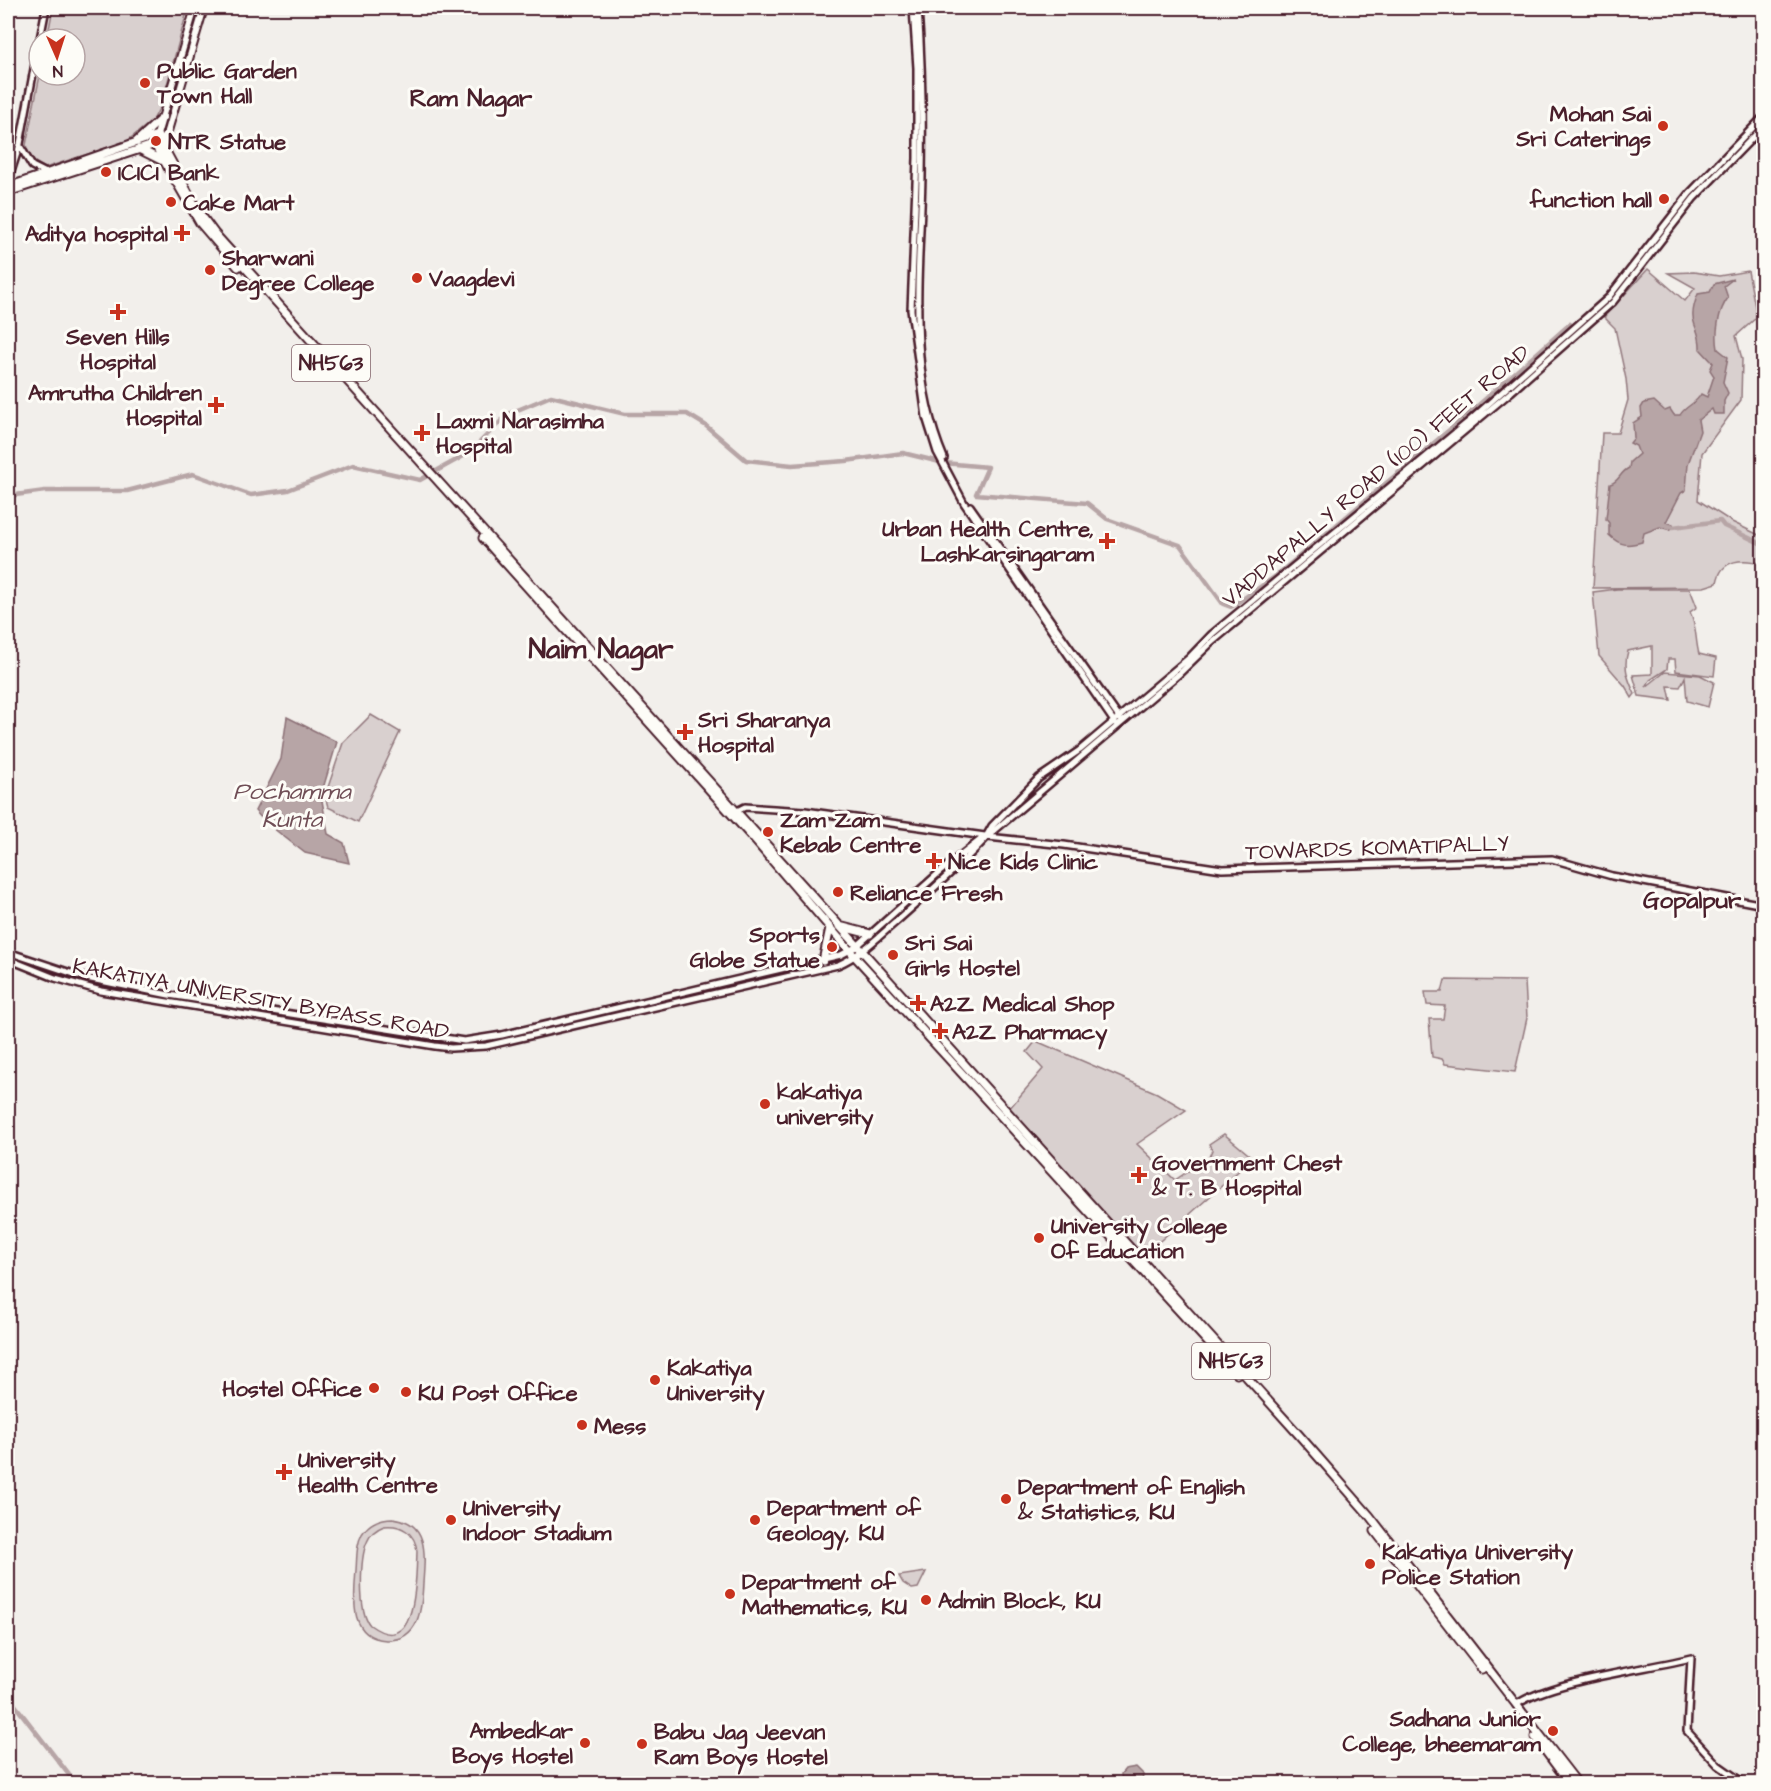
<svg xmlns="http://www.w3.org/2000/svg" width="1771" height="1791" font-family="'Architects Daughter',sans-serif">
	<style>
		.green { fill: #d9d0cf; stroke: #92787d; stroke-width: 1.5; fill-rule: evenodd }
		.water { fill: #b7a5a6; stroke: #8b6f75; stroke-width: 1.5 }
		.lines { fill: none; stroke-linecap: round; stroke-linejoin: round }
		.canal { stroke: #b7a5a6; stroke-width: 4.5 }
		.secondary-casing { stroke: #4a1f2b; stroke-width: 10 }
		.primary-casing { stroke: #4a1f2b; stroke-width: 10 }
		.highway-casing { stroke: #4a1f2b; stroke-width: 11 }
		.secondary { stroke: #fdfcf7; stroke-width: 5 }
		.primary { stroke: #fdfcf7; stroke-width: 6 }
		.highway { stroke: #fdfcf7; stroke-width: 7 }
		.poi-dot { fill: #c8321e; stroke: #fdfcf7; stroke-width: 2 }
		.labels { text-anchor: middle; stroke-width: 6; stroke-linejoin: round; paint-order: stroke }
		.shield { fill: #fdfcf7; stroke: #806168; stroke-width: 1.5 }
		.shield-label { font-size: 21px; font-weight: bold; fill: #4a1f2b }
		.poi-label { font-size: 22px; font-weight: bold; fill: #4a1f2b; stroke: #fdfcf7; text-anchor: start }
		.street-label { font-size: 22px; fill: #4a1f2b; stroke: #fdfcf7 }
		.neighbourhood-label { font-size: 24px; font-weight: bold; fill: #4a1f2b; stroke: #fdfcf7 }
		.water-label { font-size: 24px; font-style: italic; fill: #704e56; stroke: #fdfcf7 }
		.district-label { font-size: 28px; font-weight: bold; fill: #4a1f2b; stroke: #fdfcf7 }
	</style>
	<rect width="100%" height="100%" fill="#f2efeb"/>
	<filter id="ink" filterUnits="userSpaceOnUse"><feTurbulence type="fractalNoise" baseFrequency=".0167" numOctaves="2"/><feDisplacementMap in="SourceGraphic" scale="12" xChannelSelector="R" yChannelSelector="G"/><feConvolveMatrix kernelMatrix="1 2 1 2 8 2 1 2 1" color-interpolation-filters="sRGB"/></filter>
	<g filter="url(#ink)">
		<!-- green -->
		<path class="green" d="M53,8H188L162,103L153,120L127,141L45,168L30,159L26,145L40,75H75V39H47Z
			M1648,269L1685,301L1695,288L1668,273L1694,272L1719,276L1748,271L1757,317L1736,336L1742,359L1741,400L1702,453L1698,500L1732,522L1763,537V564C1744,558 1721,558 1717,583L1704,587L1593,588L1602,433H1618L1628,400L1626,379L1615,328L1604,317Z
			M1617,589H1690L1697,607L1690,612C1697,625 1695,640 1699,654L1716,658L1714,676L1676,671L1675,659H1668L1667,669L1650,680L1646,687L1665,672L1700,675L1714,682L1708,707L1687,701L1685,677L1680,687L1668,686L1671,700L1639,696L1633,675L1652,674V646L1628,651C1623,667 1628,680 1635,694L1632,698L1625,686L1599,656L1593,592Z
			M371,715L400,732L358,822L328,807L325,796L343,743Z
			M1445,980L1525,981L1527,1018L1515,1072L1445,1064L1442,1059L1432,1057L1429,1019H1443L1445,1006L1427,1005L1425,992H1442Z
			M1036,1041L1157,1093L1186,1110L1137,1144L1175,1180L1209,1157L1212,1150L1209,1144L1224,1134L1253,1158L1143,1256L1009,1109L1043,1069L1027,1052Z
			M393,1518C429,1522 425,1555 423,1583C422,1607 420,1641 386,1640C348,1638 354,1597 356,1570C357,1558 356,1545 362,1534C369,1523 380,1518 393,1518ZM384,1526C402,1524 415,1533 417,1551C416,1576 418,1660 370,1625C358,1612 360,1558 367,1542C370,1534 376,1529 384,1526Z
			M926,1572L918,1588L912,1589L903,1583L899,1576Z"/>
		<!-- water -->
		<path class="water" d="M1733,279L1724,286L1728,298C1718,311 1715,333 1718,349L1728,357L1723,382L1728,393L1724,401V414H1714L1712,409L1698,420L1700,431L1688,464L1686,490L1681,493L1666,522L1673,524V527L1670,530L1660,527L1644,533L1642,542C1628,546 1620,546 1609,535V523L1606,519L1610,484C1619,482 1620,472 1629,468L1630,462L1639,454L1636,446L1630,443L1634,438L1633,423L1642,417L1641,408L1644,403L1654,401L1665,411L1670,409L1674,415H1680C1685,406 1696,404 1701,394L1707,397L1714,376L1710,370L1713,363L1700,349C1701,324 1685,326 1698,294L1710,292L1714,284Z
			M287,717L337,742L321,795L328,834L344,843L349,863L305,853L264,821L255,811L281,759Z
			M1136,1767L1143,1774L1142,1783H1122L1121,1774L1125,1769Z"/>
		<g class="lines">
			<!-- canal -->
			<path class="canal" d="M8,496L45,491H127L193,474L251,495L288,490L353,465L420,480L469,453L508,414L551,396L625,414H687L705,425L746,460L792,465L846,461L903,453L944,463L988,467L976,494L1087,503L1107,519L1180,545L1223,604L1231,607L1276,576L1473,410L1570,324
				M1673,527L1720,521L1724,526L1764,545
				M8,1696L76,1784"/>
			<defs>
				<path id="secondary" d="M913,8L917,68V158L911,310L926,417L937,452L964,503L1115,723
					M918,8C922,64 923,120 922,177C920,271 906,369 944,458
					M40,39L46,8
					M20,146L32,166L46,173
					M8,181L20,144L39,42
					M970,506L1120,719
					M733,813L745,807L805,811L985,836
					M987,835L992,826L1039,778L1080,750L1189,658L1212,634L1467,423L1608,298L1690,193L1764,116
					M988,836L1179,674L1211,643L1511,392L1613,302L1694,198L1764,126
					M988,837L1064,845L1222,869L1552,859L1612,876L1764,905
					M8,952L86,978L169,995L464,1041L502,1035L841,955L856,947L941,871L984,837
					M8,959L55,978L101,991L435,1046L451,1048L486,1046L838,965C861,955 878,937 897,921C927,894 958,868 985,839
					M1516,1705C1549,1681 1647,1669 1691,1658L1687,1731L1718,1765L1745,1784"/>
				<path id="primary" d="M157,135L195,8
					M161,142L168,131L204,8"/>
				<path id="highway" d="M151,138L200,223L238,267
					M136,142L163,117
					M139,149L161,160
					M8,187L157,135L198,211L215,234L1299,1435L1369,1515L1578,1784
					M8,192L156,144
					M483,538L753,838L850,951L1237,1374
					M839,926L870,934
					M823,961L830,928
					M1375,1531L1482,1669
					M1535,1737L1570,1784"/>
			</defs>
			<!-- secondary casing -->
			<use href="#secondary" class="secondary-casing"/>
			<!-- primary casing -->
			<use href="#primary" class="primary-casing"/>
			<!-- highway casing -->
			<use href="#highway" class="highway-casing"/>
			<!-- secondary -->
			<use href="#secondary" class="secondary"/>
			<!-- primary -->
			<use href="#primary" class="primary"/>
			<!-- highway -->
			<use href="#highway" class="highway"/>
		</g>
	</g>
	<!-- markers -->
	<g class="poi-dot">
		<circle cx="145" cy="83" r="6"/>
		<circle cx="1663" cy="126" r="6"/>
		<circle cx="156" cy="141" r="6"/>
		<circle cx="106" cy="172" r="6"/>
		<circle cx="1664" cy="199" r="6"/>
		<circle cx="171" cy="202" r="6"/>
		<path d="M179 224h6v6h6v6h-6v6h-6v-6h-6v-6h6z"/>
		<circle cx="210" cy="270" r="6"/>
		<circle cx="417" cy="278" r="6"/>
		<path d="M115 303h6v6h6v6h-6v6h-6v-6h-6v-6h6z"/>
		<path d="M213 396h6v6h6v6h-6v6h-6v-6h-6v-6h6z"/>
		<path d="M419 424h6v6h6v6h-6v6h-6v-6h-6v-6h6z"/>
		<path d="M1104 532h6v6h6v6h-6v6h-6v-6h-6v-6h6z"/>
		<path d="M682 723h6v6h6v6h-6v6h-6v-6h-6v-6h6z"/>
		<circle cx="768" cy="832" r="6"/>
		<path d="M931 852h6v6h6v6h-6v6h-6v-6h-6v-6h6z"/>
		<circle cx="838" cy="892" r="6"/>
		<circle cx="832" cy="947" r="6"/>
		<circle cx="893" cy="955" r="6"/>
		<path d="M915 994h6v6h6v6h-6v6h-6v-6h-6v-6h6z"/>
		<path d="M937 1022h6v6h6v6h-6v6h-6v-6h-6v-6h6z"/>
		<circle cx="765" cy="1104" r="6"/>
		<path d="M1136 1166h6v6h6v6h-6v6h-6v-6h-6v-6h6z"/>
		<circle cx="1039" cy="1238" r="6"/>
		<circle cx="655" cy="1380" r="6"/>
		<circle cx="374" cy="1388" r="6"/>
		<circle cx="406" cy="1392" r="6"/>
		<circle cx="582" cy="1425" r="6"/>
		<path d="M281 1463h6v6h6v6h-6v6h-6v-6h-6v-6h6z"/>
		<circle cx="1006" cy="1499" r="6"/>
		<circle cx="451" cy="1520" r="6"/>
		<circle cx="755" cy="1520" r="6"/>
		<circle cx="1370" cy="1564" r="6"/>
		<circle cx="730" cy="1594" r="6"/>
		<circle cx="926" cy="1600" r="6"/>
		<circle cx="1553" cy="1731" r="6"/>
		<circle cx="585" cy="1743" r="6"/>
		<circle cx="642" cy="1744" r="6"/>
	</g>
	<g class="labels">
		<!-- shield labels -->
		<g class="shield">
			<rect x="292" y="345" width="78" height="36" rx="4.5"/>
			<rect x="1192" y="1343" width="78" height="36" rx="4.5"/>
		</g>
		<g class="shield-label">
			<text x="331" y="370">NH563</text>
			<text x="1231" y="1368">NH563</text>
		</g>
		<!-- poi labels -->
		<g class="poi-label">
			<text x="157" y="78">Public Garden<tspan x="157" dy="25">Town Hall</tspan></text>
			<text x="1651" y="121" text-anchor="end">Mohan Sai<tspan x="1651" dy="25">Sri Caterings</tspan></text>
			<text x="168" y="149">NTR Statue</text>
			<text x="118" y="180">ICICI Bank</text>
			<text x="1652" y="207" text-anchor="end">function hall</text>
			<text x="183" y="210">Cake Mart</text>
			<text x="168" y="241" text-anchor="end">Aditya hospital</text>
			<text x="222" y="265">Sharwani<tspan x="222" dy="25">Degree College</tspan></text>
			<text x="429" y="286">Vaagdevi</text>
			<text x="118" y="344" text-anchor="middle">Seven Hills<tspan x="118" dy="25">Hospital</tspan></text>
			<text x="202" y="400" text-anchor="end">Amrutha Children<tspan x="202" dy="25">Hospital</tspan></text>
			<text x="436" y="428">Laxmi Narasimha<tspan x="436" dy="25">Hospital</tspan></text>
			<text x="1094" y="536" text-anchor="end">Urban Health Centre,<tspan x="1094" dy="25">Lashkarsingaram</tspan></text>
			<text x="698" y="727">Sri Sharanya<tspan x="698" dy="25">Hospital</tspan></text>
			<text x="780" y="827">Zam Zam<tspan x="780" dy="25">Kebab Centre</tspan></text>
			<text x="948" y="869">Nice Kids Clinic</text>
			<text x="850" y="900">Reliance Fresh</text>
			<text x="820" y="942" text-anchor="end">Sports<tspan x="820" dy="25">Globe Statue</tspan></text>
			<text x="905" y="950">Sri Sai<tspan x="905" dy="25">Girls Hostel</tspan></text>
			<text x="930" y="1011">A2Z Medical Shop</text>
			<text x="952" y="1039">A2Z Pharmacy</text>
			<text x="777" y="1099">kakatiya<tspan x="777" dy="25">university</tspan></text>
			<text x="1152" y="1170">Government Chest<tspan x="1152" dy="25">&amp; T. B Hospital</tspan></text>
			<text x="1051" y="1233">University College<tspan x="1051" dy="25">Of Education</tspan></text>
			<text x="667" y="1375">Kakatiya<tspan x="667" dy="25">University</tspan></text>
			<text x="362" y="1396" text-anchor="end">Hostel Office</text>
			<text x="418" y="1400">KU Post Office</text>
			<text x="594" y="1433">Mess</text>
			<text x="298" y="1467">University<tspan x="298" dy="25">Health Centre</tspan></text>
			<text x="1018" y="1494">Department of English<tspan x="1018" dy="25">&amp; Statistics, KU</tspan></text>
			<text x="463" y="1515">University<tspan x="463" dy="25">Indoor Stadium</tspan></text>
			<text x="767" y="1515">Department of<tspan x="767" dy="25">Geology, KU</tspan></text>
			<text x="1382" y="1559">Kakatiya University<tspan x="1382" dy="25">Police Station</tspan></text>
			<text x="742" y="1589">Department of<tspan x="742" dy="25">Mathematics, KU</tspan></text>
			<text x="938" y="1608">Admin Block, KU</text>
			<text x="1541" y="1726" text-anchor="end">Sadhana Junior<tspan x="1541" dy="25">College, bheemaram</tspan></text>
			<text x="573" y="1738" text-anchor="end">Ambedkar<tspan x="573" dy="25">Boys Hostel</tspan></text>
			<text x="654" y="1739">Babu Jag Jeevan<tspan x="654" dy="25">Ram Boys Hostel</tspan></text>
		</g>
		<!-- street labels -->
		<g class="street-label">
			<text transform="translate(1375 475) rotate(-40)" y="8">VADDAPALLY ROAD (100) FEET ROAD</text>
			<text transform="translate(1377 847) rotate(-2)" y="8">TOWARDS KOMATIPALLY</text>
			<text transform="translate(261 998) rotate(10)" y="8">KAKATIYA UNIVERSITY BYPASS ROAD</text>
		</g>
		<!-- neighbourhood labels -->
		<g class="neighbourhood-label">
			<text x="471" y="106">Ram Nagar</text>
			<text x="1692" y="908">Gopalpur</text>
		</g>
		<!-- water labels -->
		<g class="water-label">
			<text x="292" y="799">Pochamma<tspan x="292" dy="28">Kunta</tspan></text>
		</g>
		<!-- district labels -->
		<g class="district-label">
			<text x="601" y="658">Naim Nagar</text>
		</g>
	</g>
	<!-- margin -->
	<rect width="1771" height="1791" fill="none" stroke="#fdfcf7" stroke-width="30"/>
	<rect x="15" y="15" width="1741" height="1761" fill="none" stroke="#4a1f2b" stroke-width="2" filter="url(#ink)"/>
	<!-- north arrow -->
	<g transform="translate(57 57) rotate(177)"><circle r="28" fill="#fdfcf7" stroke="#b5a4a5" stroke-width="1.5"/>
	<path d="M0-4.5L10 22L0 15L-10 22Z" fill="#c8321e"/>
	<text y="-9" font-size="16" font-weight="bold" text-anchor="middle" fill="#4a1f2b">N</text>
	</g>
</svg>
